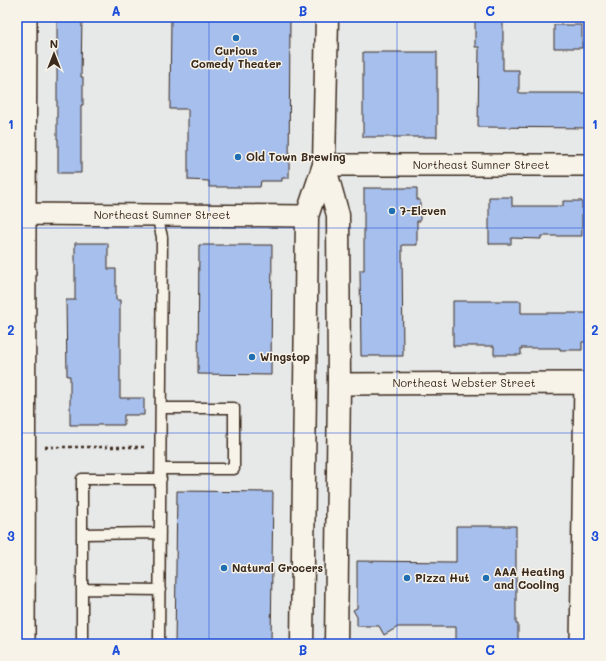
<svg xmlns="http://www.w3.org/2000/svg" width="606" height="661" font-family="Mali,sans-serif">
	<style>
		.building { fill: #a7bfec; stroke: #3b2a1e }
		.lines { fill: none; stroke-linecap: round; stroke-linejoin: round }
		.service-casing { stroke: #3b2a1e; stroke-width: 13 }
		.minor-casing { stroke: #3b2a1e; stroke-width: 24 }
		.primary-casing { stroke: #3b2a1e; stroke-width: 25 }
		.path { stroke: #3b2a1e; stroke-width: 2.5; stroke-dasharray: 3 3; stroke-linecap: butt }
		.service { stroke: #f7f3e8; stroke-width: 10 }
		.minor { stroke: #f7f3e8; stroke-width: 21 }
		.primary { stroke: #f7f3e8; stroke-width: 22 }
		.grid { fill: none; stroke: #1d4ed8; stroke-width: 1; stroke-opacity: 0.55 }
		.poi-dot { fill: #1f6fb2; stroke: #f7f3e8; stroke-width: 1.5 }
		.labels { text-anchor: middle; stroke-width: 3; stroke-linejoin: round; paint-order: stroke }
		.poi-label { font-size: 11px; font-weight: bold; fill: #3b2a1e; stroke: #f7f3e8; text-anchor: start }
		.street-label { font-size: 11px; fill: #3b2a1e; stroke: #f7f3e8 }
		.neatline { fill: none; stroke: #1d4ed8; stroke-width: 1.5 }
		.grid-label { font-size: 13px; text-anchor: middle; font-weight: bold; fill: #1d4ed8 }
	</style>
	<rect width="100%" height="100%" fill="#e7e9e9"/>
	<filter id="ink" filterUnits="userSpaceOnUse"><feTurbulence type="fractalNoise" baseFrequency=".025" numOctaves="2"/><feDisplacementMap in="SourceGraphic" scale="8" xChannelSelector="R" yChannelSelector="G"/><feConvolveMatrix kernelMatrix="1 2 1 2 8 2 1 2 1" color-interpolation-filters="sRGB"/></filter>
	<g filter="url(#ink)">
		<!-- building -->
		<path class="building" d="M57,17H82L81,77H83V105H81V173H58V139H57Z
			M171,17H290L289,178H282V181H261L260,187H209V181L188,180V109H170Z
			M475,17H503V70H519V93H589V128L478,127L479,47H475Z
			M554,25H582V48H554Z
			M363,52H437V137H363Z
			M364,188H417V200H420V221H417V245H402L403,356H361L360,270H364Z
			M489,197H512V206H563V201H582V236H541V239L511,238V244H489Z
			M75,243H108V269H116V300H120V398H144V415H124V425H70V376H67L66,300H75Z
			M199,245H272L271,375L198,374Z
			M453,301H521V313H589V342H582V350H560V348H521V355H494V346H453Z
			M177,491L273,492L271,644H175Z
			M456,526H516V624H518V644H456V627H398L384,635L379,626H357V617L353,610L357,608V561L456,562Z"/>
		<g class="lines">
			<defs>
				<path id="service" d="M157,215L162,237L159,644
					M161,469H234V408H161
					M82,534L160,533
					M82,589L160,590
					M82,644V479H161"/>
				<path id="minor" d="M324,165H589
					M17,214L307,216
					M339,384L589,383
					M24,644L25,214L26,17
					M581,644L585,383"/>
				<path id="primary" d="M327,17L324,165L338,215L339,384L336,644
					M302,644L307,216L324,165"/>
			</defs>
			<!-- service casing -->
			<use href="#service" class="service-casing"/>
			<!-- minor casing -->
			<use href="#minor" class="minor-casing"/>
			<!-- primary casing -->
			<use href="#primary" class="primary-casing"/>
			<!-- path -->
			<path class="path" d="M45,447H144"/>
			<!-- service -->
			<use href="#service" class="service"/>
			<!-- minor -->
			<use href="#minor" class="minor"/>
			<!-- primary -->
			<use href="#primary" class="primary"/>
		</g>
	</g>
	<!-- grid -->
	<path class="grid" d="M209,17V644M397,17V644M17,228H589M17,433H589"/>
	<!-- markers -->
	<g class="poi-dot">
		<circle cx="236" cy="38" r="4"/>
		<circle cx="238" cy="157" r="4"/>
		<circle cx="392" cy="211" r="4"/>
		<circle cx="252" cy="357" r="4"/>
		<circle cx="224" cy="568" r="4"/>
		<circle cx="407" cy="578" r="4"/>
		<circle cx="486" cy="578" r="4"/>
	</g>
	<g class="labels">
		<!-- poi labels -->
		<g class="poi-label">
			<text x="236" y="55" text-anchor="middle">Curious<tspan x="236" dy="13">Comedy Theater</tspan></text>
			<text x="246" y="161">Old Town Brewing</text>
			<text x="400" y="215">7-Eleven</text>
			<text x="260" y="361">Wingstop</text>
			<text x="232" y="572">Natural Grocers</text>
			<text x="494" y="576">AAA Heating<tspan x="494" dy="13">and Cooling</tspan></text>
			<text x="415" y="582">Pizza Hut</text>
		</g>
		<!-- street labels -->
		<g class="street-label">
			<text x="481" y="169">Northeast Sumner Street</text>
			<text x="162" y="219">Northeast Sumner Street</text>
			<text x="464" y="387">Northeast Webster Street</text>
		</g>
	</g>
	<!-- margin -->
	<rect width="606" height="661" fill="none" stroke="#f7f3e8" stroke-width="44"/>
	<!-- north arrow -->
	<g transform="translate(54 54)" stroke="#f7f3e8" stroke-width="3" paint-order="stroke">
	<path d="M0-3L7 15L0 10L-7 15Z" fill="#3b2a1e"/>
	<text y="-6" font-size="11" font-weight="bold" text-anchor="middle" fill="#3b2a1e">N</text>
	</g>
	<rect x="22" y="22" width="562" height="617" class="neatline"/>
	<g class="grid-label">
		<text x="116" y="16">A</text>
		<text x="303" y="16">B</text>
		<text x="490" y="16">C</text>
		<text x="11" y="129">1</text>
		<text x="595" y="129">1</text>
		<text x="11" y="335">2</text>
		<text x="595" y="335">2</text>
		<text x="11" y="541">3</text>
		<text x="595" y="541">3</text>
		<text x="116" y="655">A</text>
		<text x="303" y="655">B</text>
		<text x="490" y="655">C</text>
	</g>
</svg>
